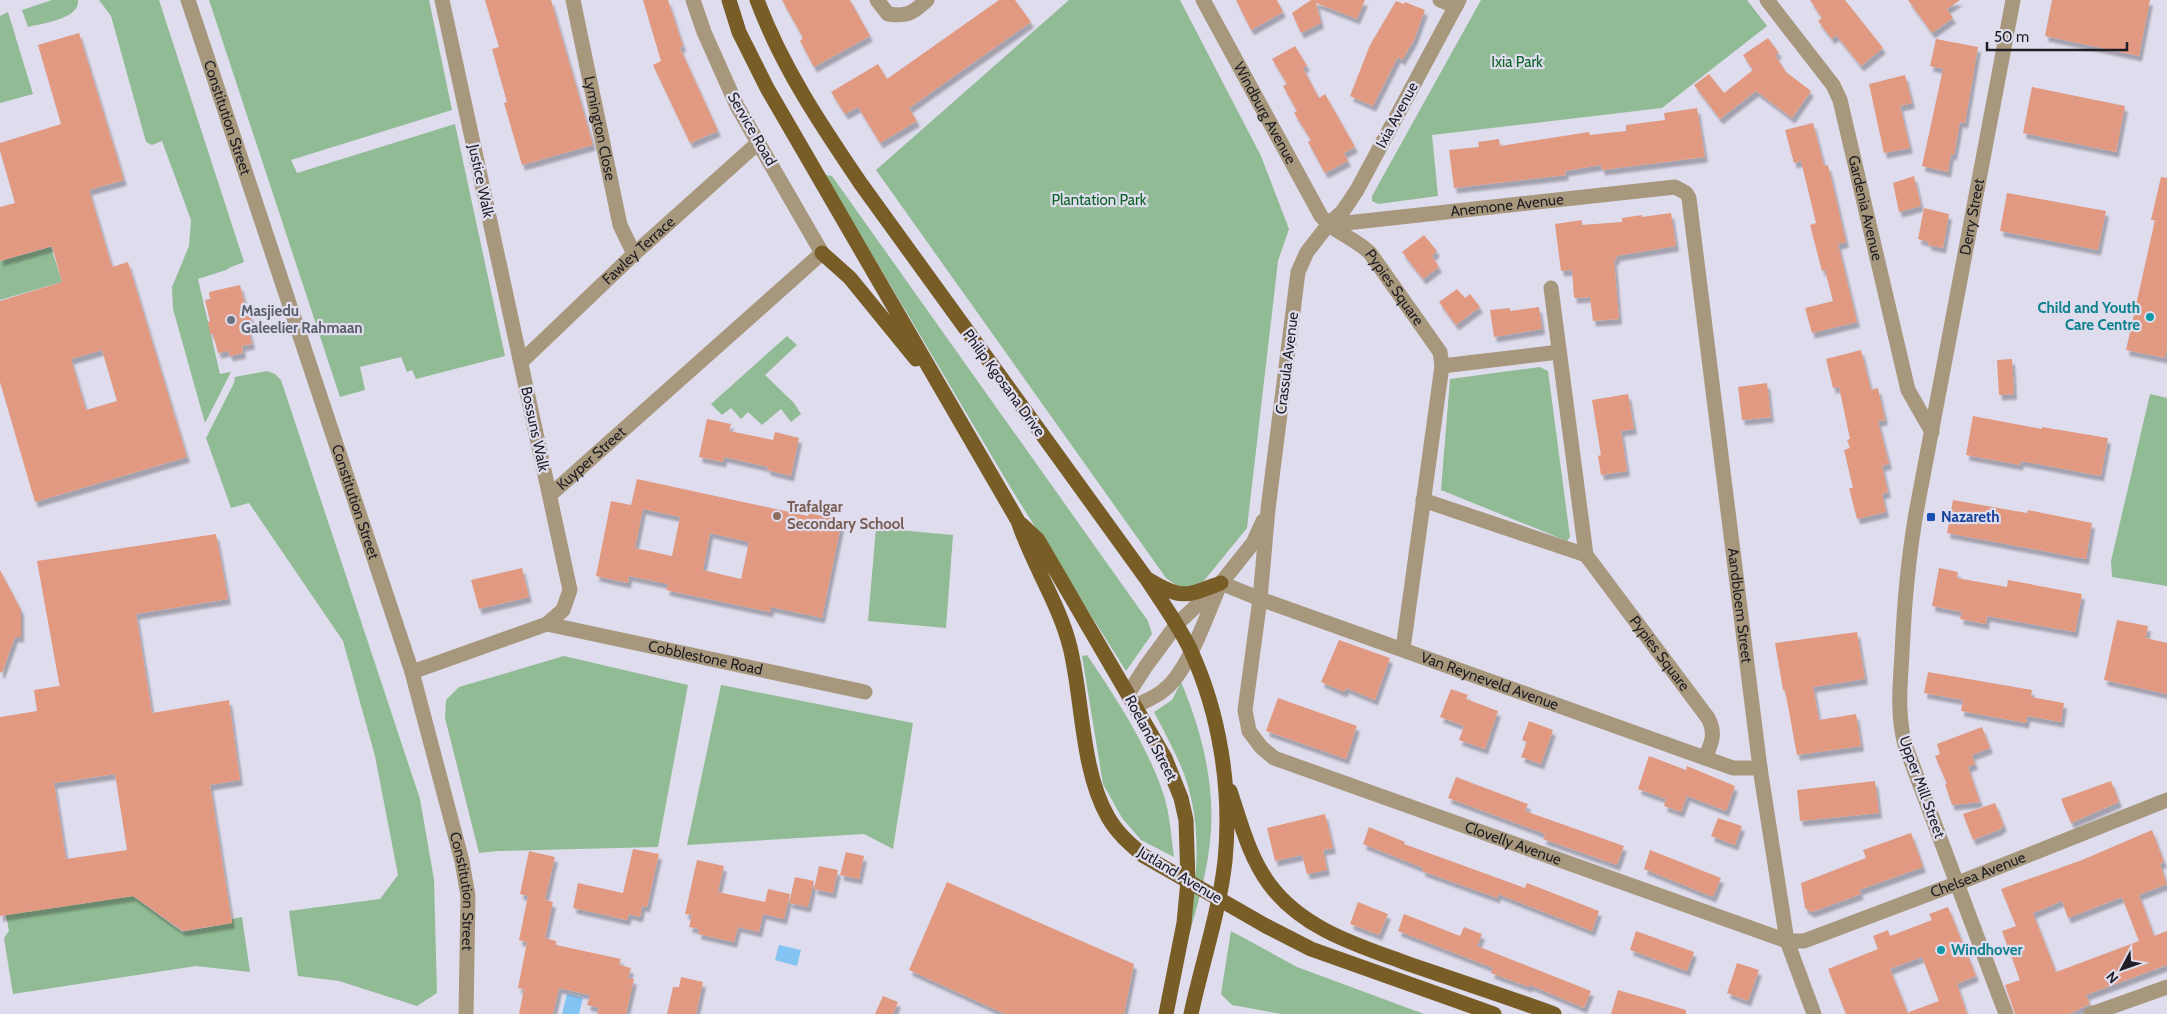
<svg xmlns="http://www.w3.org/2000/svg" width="2167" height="1014" font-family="Cabin,sans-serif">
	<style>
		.green { fill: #91bb95 }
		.water { fill: #84c4f3 }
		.building { fill: #e19a81; fill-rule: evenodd; filter: url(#shadow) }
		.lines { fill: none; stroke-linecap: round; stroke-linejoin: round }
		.minor { stroke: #a7987d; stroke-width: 15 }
		.major { stroke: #785d27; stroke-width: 15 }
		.major-bridge { stroke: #785d27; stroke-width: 15 }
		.culture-dot { fill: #0f9aa8; stroke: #dfdced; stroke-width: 2 }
		.worship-dot { fill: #6b7280; stroke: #dfdced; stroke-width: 2 }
		.education-dot { fill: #8d6e63; stroke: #dfdced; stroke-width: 2 }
		.transit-dot { fill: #1a4fb4; stroke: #dfdced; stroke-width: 2 }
		.labels { text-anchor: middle; stroke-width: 4.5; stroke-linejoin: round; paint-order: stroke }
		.park-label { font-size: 15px; fill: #0d6426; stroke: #dfdced }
		.street-label { font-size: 15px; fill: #1f1e24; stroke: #dfdced }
		.culture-label { font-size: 15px; font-weight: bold; fill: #0d838f; stroke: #dfdced; text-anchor: end }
		.worship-label { font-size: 15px; font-weight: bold; fill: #5b616d; stroke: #dfdced; text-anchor: start }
		.education-label { font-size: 15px; font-weight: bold; fill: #785e54; stroke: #dfdced; text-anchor: start }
		.transit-label { font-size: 15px; font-weight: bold; fill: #164399; stroke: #dfdced; text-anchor: start }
	</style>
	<defs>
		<filter id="shadow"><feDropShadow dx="3" dy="5.5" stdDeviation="1" flood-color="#0004"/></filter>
	</defs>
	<rect width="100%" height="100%" fill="#dfdced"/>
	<!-- green -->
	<path class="green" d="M52,0H78C80,19 43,23 28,27L22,10Z
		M99,0H159L244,262L231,267L226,270L198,279L220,374L231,372L205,423L173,309L172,287L189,246L191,220L162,141L152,145L146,142L111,16Z
		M209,0H429L452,110L291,160L297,173L455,124L505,356L416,379L412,370L407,372L401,357L360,367L365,390L340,397Z
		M1069,0H1180L1261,156L1289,229L1278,261L1247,528L1203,582L1185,588L1176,585L1166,578L876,170Z
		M1481,0H1747L1767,26L1662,108L1432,135L1438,196L1378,204L1372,201V196Z
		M8,12L33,94L0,103V16Z
		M825,175L832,176L1148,621L1152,634L1126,671L1012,490Z
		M51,247L62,282L0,300V261Z
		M787,336L797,345L765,375L794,403L801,414L791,422L781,409L762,425L748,412L741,419L731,408L722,415L711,404Z
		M1540,367L1548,371L1570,537L1567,541L1441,490L1450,379Z
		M267,371L275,374L281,380L420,799L434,880L437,993L417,1006L339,981L298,976L289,911L380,899L398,875L375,756L343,641L249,503L231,508L206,438L234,383L235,377Z
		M2150,394L2167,398V586L2112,577L2111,561Z
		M876,528L953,535L946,628L868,621Z
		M1087,655C1116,698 1148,746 1164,796C1170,815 1171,836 1174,857L1141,840L1122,818L1103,784L1082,656Z
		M564,656L688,685L658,847L498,851L479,853L445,718L446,700L459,687Z
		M1181,682C1202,731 1216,787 1210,842C1206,881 1193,919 1183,957C1196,893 1207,826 1180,764C1172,746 1163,729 1154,712L1172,700Z
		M721,685L913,723L893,849L864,834L687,845Z
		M133,896L182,932L232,923V919L242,917L250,972L196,966L13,994L4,938L9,931L6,915Z
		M1231,931L1297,967L1424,1014H1281L1232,1005L1221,994Z"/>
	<!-- water -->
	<path class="water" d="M779,945L801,950L797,966L775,960Z
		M567,994L583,998L579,1014H562Z"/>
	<!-- building -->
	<path class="building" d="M485,0H551L593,145L522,165L504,103L507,102L492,49L499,47Z
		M643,0H668L683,46L680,48L718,131L690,143L653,65L661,61Z
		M782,0H850L870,36L814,67L800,41L803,38Z
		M999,0H1015L1031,22L909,108L917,121L880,143L858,107L845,114L831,92L878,64L887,79Z
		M1236,0H1277L1283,12L1251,30Z
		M1311,0H1365L1357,19L1316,3L1321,23L1301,33L1292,13Z
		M1810,0H1845L1883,48L1861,66L1836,35L1832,39L1818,21L1822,18Z
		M1908,0H1960L1947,9L1953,18L1932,33Z
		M2052,0H2150L2139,56L2045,36Z
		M1396,1L1404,4L1405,2L1425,10L1414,40L1402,60L1398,57L1373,106L1350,96L1370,45Z
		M79,33L124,180L89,190L112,267L128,262L187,457L35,502L0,382V301L62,282L52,246L0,261V207L15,203L0,151V143L61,124L38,45ZM102,350L117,401L86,410L71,359Z
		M1768,38L1779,53L1775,55L1786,72L1811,91L1792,118L1756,91L1720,119L1694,85L1709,74L1724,93L1753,70L1743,55Z
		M1936,39L1978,47L1965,123L1960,122L1954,155L1951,154L1948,172L1922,166L1943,69L1930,66Z
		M1295,46L1307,66L1303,68L1319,98L1325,94L1355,147L1344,153L1348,161L1325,173L1308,142L1311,140L1294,113L1297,111L1283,86L1287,84L1272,59Z
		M1905,75L1912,103L1900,106L1910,148L1884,153L1869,84Z
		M2032,87L2125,106L2116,152L2023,133Z
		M1697,108L1705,157L1602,170L1601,165L1565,171L1566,175L1454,188L1449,150L1479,147L1478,142L1499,139L1500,146L1589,132L1590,135L1626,131V125L1665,120L1664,113Z
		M1813,123L1824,166L1828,165L1846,242L1838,244L1857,322L1812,333L1805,308L1833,301L1825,270L1822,271L1810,225L1816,223L1801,161L1794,163L1785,130Z
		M1914,176L1921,206L1899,212L1893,183Z
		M2161,177L2167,178V348L2165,358L2126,350L2155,220H2151Z
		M2007,193L2106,211L2098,250L2000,231Z
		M1924,208L1949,214L1943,248L1928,245L1929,242L1918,239Z
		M1671,213L1676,246L1616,256L1617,259L1614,260L1619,319L1593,321L1590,297L1574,298L1572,270L1561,271L1555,224L1582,220V225L1622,222V218L1642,215V217Z
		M1424,235L1437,251L1432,256L1439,267L1423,279L1402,252Z
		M240,285L247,312H249L253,326L248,327L252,344L242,346L243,353L230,356L228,351L218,353L213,334H210L208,322L210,321L205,300L210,299L209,292Z
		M1457,289L1465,298L1470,294L1480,307L1456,325L1439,302Z
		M1539,307L1542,329L1494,337L1490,310L1510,308V311Z
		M1861,350L1871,390L1878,388L1885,420L1878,421L1889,464L1882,466L1888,492L1882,494L1886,512L1857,519L1849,488H1853L1844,450L1850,448L1847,440L1850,439L1839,387L1833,388L1826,359Z
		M2012,359L2014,394L1999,395L1997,360Z
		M1767,383L1771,417L1742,420L1738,387Z
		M1628,394L1634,429L1621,431L1627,471L1601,475L1598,456L1601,455L1592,400Z
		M1973,416L2042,429V427L2108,438L2101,476L2021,461L2020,465L1966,455Z
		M707,419L731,424L729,431L773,440L775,432L799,438L791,476L767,470L768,467L724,457L723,462L699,457Z
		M637,479L808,516L809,513L842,520L822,618L771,607L770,612L666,590L668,584L629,576L628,583L596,576L611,501L631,505ZM643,509L680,517L672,556L635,548ZM710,533L749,542L741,579L703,570Z
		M1953,500L2027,513L2028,510L2092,523L2086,559L1947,533Z
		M216,534L228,599L136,614L152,713L229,700L240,780L210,785L232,923L183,931L133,896L0,916V717L37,711L34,690L59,686L60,688L37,561ZM115,774L127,850L66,859L54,783Z
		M522,568L529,597L479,609L471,580Z
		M1939,568L1958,572L1957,578L2007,587L2008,580L2082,594L2075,632L1987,616L1986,624L1960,619L1962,612L1932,606Z
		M0,570L21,610V637H15L2,673L0,672Z
		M2117,620L2148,626L2146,638L2167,643V694L2104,680Z
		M1857,632L1865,679L1813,687L1819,720L1856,714L1861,746L1797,755L1785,690H1783L1775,643Z
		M1339,640L1390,658L1375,700L1346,688L1344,692L1321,682Z
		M1928,672L2032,690L2031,697L2064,703L2061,722L2027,716L2026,723L1961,711L1963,700L1924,693Z
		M1451,689L1468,695L1466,699L1498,711L1485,749L1459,740L1464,726L1440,717Z
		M1278,698L1357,726L1346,759L1266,731Z
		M1529,721L1553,730L1541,764L1521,757L1527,742L1522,740Z
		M1982,727L1990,748L1972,755L1975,764L1968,767L1980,802L1952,805L1945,784H1947L1935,756L1940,754L1937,744Z
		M1649,756L1686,770L1687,766L1735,786L1726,811L1687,796L1681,812L1664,806L1666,799L1638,789Z
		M1456,777L1528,804L1525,811L1624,846L1617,865L1543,839L1545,834L1448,798Z
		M1875,781L1879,813L1800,821L1797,790Z
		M2111,781L2119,802L2071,823L2061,799Z
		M1995,803L2004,826L2000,828L2001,829L1973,840L1963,814Z
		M1325,814L1333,848L1323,850L1327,870L1307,874L1302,855L1275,861L1267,828Z
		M1718,818L1742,826L1735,845L1711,836Z
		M1369,827L1405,842L1404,844L1525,888L1527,883L1599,911L1592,931L1498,894L1497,898L1422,871L1423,868L1363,844Z
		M2152,830L2164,862L2160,864L2167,884L2139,895L2154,936L2167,931V965L2086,995L2090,1004L2069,1014H2015L2005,985L2020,980L2002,931L2016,926L2001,889L2082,860ZM2122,897L2139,941L2056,972L2033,913L2062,901L2068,918Z
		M1911,833L1923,867L1859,890L1861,894L1812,912L1805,908L1801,883L1866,858L1863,850Z
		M633,849L659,854L647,907L642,906L640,917L629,914L627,920L573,908L578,883L623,893Z
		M1650,850L1721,878L1713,897L1644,869Z
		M529,851L555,857L545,900L553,902L545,938L556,941V945L621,959L619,965L631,968L628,978L634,979L626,1014H597L599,1008L587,1005L590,995L559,988L553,1014H519L524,989L518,988L527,942L519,940L528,896L520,894Z
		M846,852L864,856L859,879L840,875Z
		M697,860L724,866L718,892L765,902L768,889L790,894L784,919L763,914L759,932L738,927L734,942L698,934L699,929L689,927L692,915L685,914Z
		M819,866L838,870L833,893L814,889Z
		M795,877L814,881L808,907L789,903Z
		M947,882L1134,964L1124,1014H1005L909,970Z
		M1358,902L1388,914L1379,935L1350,924Z
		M1948,907L1976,976L1957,984L1967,1014H1909V1012L1939,1001L1922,957L1890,969L1908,1014H1846L1828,969L1878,949L1873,936L1888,930L1890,936L1932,920L1929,914Z
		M1404,914L1460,936L1464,927L1482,934L1477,946L1591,991L1584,1008L1530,985L1529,987L1491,973L1493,968L1398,931Z
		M1636,931L1694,952L1687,971L1630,950Z
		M1737,963L1759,970L1748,1001L1727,993Z
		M681,977L703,982L696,1014H667L673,987H679Z
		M1618,990L1686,1010V1014H1611Z
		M883,996L898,1002L893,1014H875Z"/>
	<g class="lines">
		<!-- minor -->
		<g class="minor">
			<path id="s1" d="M188,0L412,672L462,861L468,896L466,1014"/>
			<path id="s2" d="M573,0L620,225L634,254"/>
			<path d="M877,0L888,14C907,17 913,13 927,0"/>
			<path id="s3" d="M1203,0L1321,216C1334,233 1355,238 1370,253L1440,352L1442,366L1403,649"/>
			<path d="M1440,0L1456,6"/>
			<path id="s4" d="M1459,0L1357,190L1343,211L1328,225L1307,252L1298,272L1268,509L1260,599L1245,710L1249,731L1261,747L1274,758L1787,941H1804L1958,883L2167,800"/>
			<path id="s5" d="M1767,0L1833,85L1840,100L1908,390L1932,432"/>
			<path id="s6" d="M1328,225L1675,187L1686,193L1689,198L1760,768L1787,941L1814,1014"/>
			<path id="s7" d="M1551,288L1586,555L1708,718C1716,733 1712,743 1705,758"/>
			<path id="s8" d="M521,362L634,254L759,142"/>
			<path d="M1442,366L1559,352"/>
			<path id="s9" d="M550,495L822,253L737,106L704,32L693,0"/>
			<path d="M1423,500L1586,555"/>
			<path id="s10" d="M1221,583L1260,599L1733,768H1760"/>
			<path id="s11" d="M547,624L865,692"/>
			<path d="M412,672L547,624L563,610L570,590L442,0"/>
			<path d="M1128,694L1146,666L1177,624L1221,583L1253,543L1263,521"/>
			<path d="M1135,706C1145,701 1157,697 1165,689C1188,671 1207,615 1219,587"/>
			<path id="s12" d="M2006,1014L1905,745C1897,715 1900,685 1902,654C1904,606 1908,560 1916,513L2013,0"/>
			<path d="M2091,1014L2167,987"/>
		</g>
		<!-- major -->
		<path class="major" d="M729,0L739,32L767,88L1018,521C1032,564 1059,603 1070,647C1083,700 1081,770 1108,817C1117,833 1130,844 1144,856
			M757,0C782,67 821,125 861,184L1146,578C1161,601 1178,624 1190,649C1220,713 1232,791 1225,861C1219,913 1202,963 1191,1014
			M822,253L850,278L916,359
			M1021,524L1038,540L1165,758L1181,798L1186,820L1188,881L1184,923L1166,1014
			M1149,580C1182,600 1186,596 1221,583
			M1230,791C1241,823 1249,857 1270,885C1303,929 1357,945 1406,963C1455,980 1505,996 1554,1014
			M1266,926L1311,949L1494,1014"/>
		<!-- major-bridge -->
		<path class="major-bridge" d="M1144,856L1266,926"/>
	</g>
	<!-- markers -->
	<g class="culture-dot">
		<circle cx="2150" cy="317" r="5"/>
		<circle cx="1941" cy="950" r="5"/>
	</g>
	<circle class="worship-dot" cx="231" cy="320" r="5"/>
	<circle class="education-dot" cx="777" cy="516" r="5"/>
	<rect class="transit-dot" x="1926" y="512" width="10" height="10" rx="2.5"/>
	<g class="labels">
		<!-- park labels -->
		<g class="park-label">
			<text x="1517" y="67">Ixia Park</text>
			<text x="1099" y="205">Plantation Park</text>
		</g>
		<!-- street labels -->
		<g class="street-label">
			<text dy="5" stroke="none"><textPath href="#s3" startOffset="129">Windburg Avenue</textPath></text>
			<text transform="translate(1397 115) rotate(-62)" y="5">Ixia Avenue</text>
			<text dy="5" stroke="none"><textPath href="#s1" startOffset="124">Constitution Street</textPath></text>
			<text dy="5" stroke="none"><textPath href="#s2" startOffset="131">Lymington Close</textPath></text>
			<text transform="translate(752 129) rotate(60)" y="5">Service Road</text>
			<text transform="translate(481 181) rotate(78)" y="5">Justice Walk</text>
			<text dy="5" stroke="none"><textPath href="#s6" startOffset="180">Anemone Avenue</textPath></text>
			<text dy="5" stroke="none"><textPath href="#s5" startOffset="235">Gardenia Avenue</textPath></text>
			<text dy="5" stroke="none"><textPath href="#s12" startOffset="822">Derry Street</textPath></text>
			<text dy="5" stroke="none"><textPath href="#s8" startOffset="162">Fawley Terrace</textPath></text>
			<text dy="5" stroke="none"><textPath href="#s3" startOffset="350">Pypies Square</textPath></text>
			<text transform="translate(1287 363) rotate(-83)" y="5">Crassula Avenue</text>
			<text transform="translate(1004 383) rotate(54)" y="5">Philip Kgosana Drive</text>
			<text transform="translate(535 429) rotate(78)" y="5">Bossuns Walk</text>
			<text dy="5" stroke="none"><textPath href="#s9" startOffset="55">Kuyper Street</textPath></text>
			<text dy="5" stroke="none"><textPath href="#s1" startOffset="529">Constitution Street</textPath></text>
			<text dy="5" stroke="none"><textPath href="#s6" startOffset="778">Aandbloem Street</textPath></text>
			<text dy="5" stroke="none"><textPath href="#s7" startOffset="392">Pypies Square</textPath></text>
			<text dy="5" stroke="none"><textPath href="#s11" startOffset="162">Cobblestone Road</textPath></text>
			<text dy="5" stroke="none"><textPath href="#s10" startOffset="286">Van Reyneveld Avenue</textPath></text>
			<text transform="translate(1151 738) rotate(62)" y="5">Roeland Street</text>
			<text transform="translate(1922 787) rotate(70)" y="5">Upper Mill Street</text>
			<text dy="5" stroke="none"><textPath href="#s4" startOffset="1071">Clovelly Avenue</textPath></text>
			<text transform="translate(1180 875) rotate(31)" y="5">Jutland Avenue</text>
			<text dy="5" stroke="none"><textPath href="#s4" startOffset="1565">Chelsea Avenue</textPath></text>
			<text dy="5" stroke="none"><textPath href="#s1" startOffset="934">Constitution Street</textPath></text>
		</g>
		<!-- culture labels -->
		<g class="culture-label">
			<text x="2140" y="313">Child and Youth<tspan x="2140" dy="17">Care Centre</tspan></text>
			<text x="1951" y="955" text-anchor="start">Windhover</text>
		</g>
		<!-- worship labels -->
		<g class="worship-label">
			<text x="241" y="316">Masjiedu<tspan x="241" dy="17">Galeelier Rahmaan</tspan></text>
		</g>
		<!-- education labels -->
		<g class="education-label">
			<text x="787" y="512">Trafalgar<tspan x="787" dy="17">Secondary School</tspan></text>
		</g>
		<!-- transit labels -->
		<g class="transit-label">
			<text x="1941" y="522">Nazareth</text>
		</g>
	</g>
	<!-- north arrow -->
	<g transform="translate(2122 969) rotate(229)" stroke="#dfdced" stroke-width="4" paint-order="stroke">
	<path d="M0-4L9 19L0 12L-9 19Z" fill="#1f1e24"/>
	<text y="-8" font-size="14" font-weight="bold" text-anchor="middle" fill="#1f1e24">N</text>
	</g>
	<!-- scale -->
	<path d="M1987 42v8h140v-8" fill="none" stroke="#1f1e24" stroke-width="2.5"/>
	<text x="1994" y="42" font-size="15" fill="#1f1e24" stroke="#dfdced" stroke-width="4" paint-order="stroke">50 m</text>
</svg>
